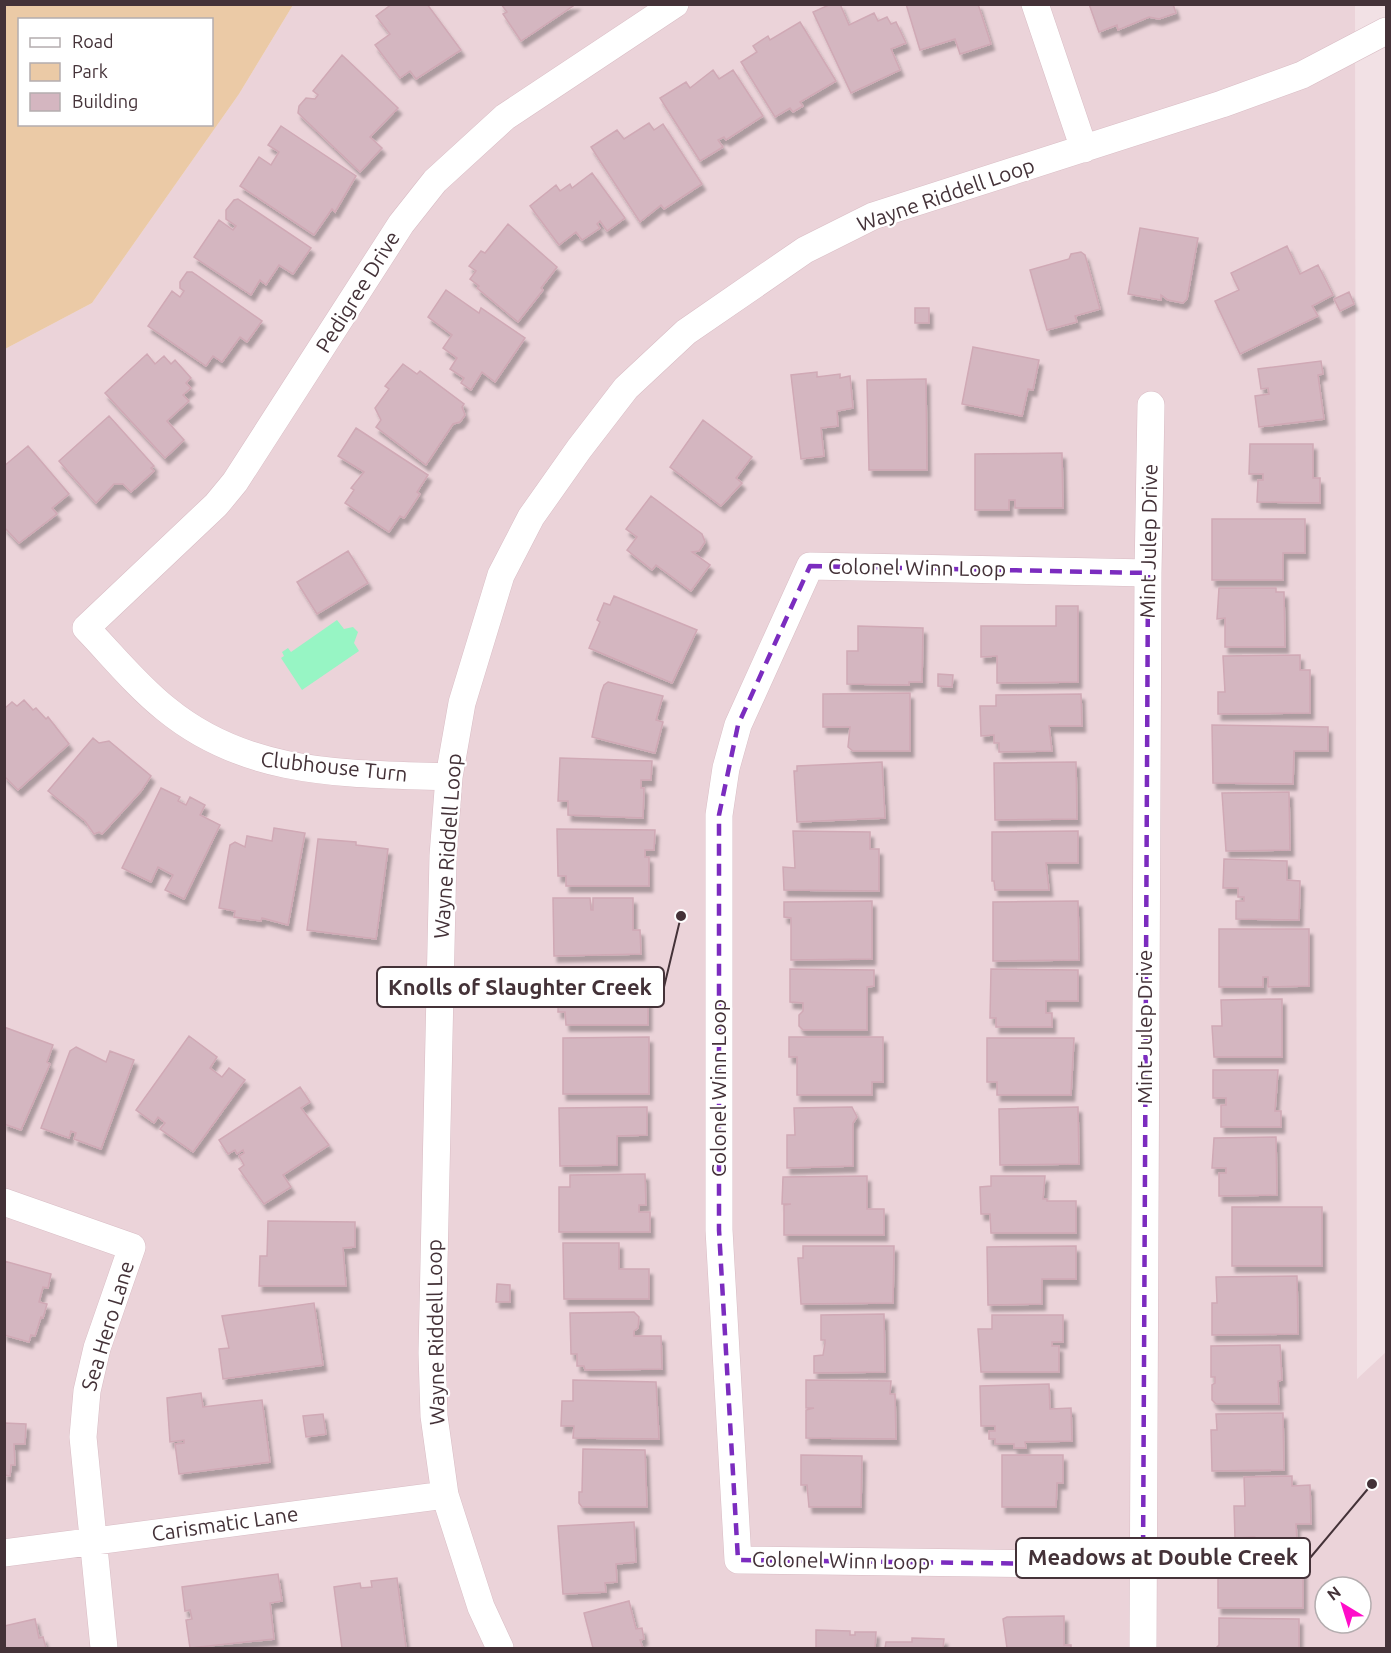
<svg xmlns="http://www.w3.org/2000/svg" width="1391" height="1653" font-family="Ubuntu,sans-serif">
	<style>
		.residential { fill: #ebd3d9; fill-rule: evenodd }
		.green { fill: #ebcaa6; fill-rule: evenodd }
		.water { fill: #97f5c4 }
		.building { fill: #d4b6c0; stroke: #d0a9b5; stroke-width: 1.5; filter: url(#shadow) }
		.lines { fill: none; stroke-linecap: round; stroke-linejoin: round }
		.minor-casing { stroke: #d9bdc5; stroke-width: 28 }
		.minor { stroke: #fff; stroke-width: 27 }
		.marked { fill: none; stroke: #7b2cbf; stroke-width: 4.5; stroke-dasharray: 12 8; stroke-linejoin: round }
		.labels { text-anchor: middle; stroke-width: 4.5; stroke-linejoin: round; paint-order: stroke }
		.street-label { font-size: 21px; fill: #443238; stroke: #fff }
		.leader { fill: none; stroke: #443238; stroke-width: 2 }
		.callout-dot { fill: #443238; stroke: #fff; stroke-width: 2 }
		.callout { fill: #fff; stroke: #443238; stroke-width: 2 }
		.callout-label { font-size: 22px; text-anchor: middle; font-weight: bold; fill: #443238 }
	</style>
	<defs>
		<filter id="shadow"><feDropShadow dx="3.5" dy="6" stdDeviation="1.5" flood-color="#0004"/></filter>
	</defs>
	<rect width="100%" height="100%" fill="#f2e1e5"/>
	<!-- residential -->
	<path class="residential" d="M293,5H1355L1357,1379L1386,1352V1648H5V349L92,303L239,94ZM1325,1587H1361V1623H1325Z"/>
	<!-- green -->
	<path class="green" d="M5,4L293,5L239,94L92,303L5,349ZM20,20H212V124H20Z"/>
	<!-- water -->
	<path class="water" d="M337,620L344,629L353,627L358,632L354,643L359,651L302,690L281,658L284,656L282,652L288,648L291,652Z"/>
	<!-- building -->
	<path class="building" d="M392,4H427L461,50L416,79L410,71L400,78L375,45L390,34L376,16Z
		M501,4H576L521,41L503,14L507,12Z
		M831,4H840L849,25L874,13L878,21L887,17L891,24L896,22L906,43L891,49L900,70L851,93L813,12Z
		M906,4H978L991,44L960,54L955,39L920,50Z
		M1089,4H1173L1176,13L1159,19L1149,17L1118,30L1117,25L1099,32Z
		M800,22L836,81L800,102L803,106L793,112L790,108L775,117L741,62L757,52L753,46L768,36L770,40Z
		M342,55L398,108L370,137L382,148L360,172L298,113L299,106L306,98L315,99L318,95L313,91Z
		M713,70L719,79L733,70L763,116L726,140L724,137L718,140L723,147L700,161L660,98L686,82L690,88Z
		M649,123L654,130L663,124L702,184L664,209L661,205L640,222L591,147L617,130L624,139Z
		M281,126L356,176L335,212L332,209L314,235L240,186L259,157L271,165L279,152L268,145Z
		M592,173L625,218L607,231L600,221L597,224L600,228L582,240L576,232L559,245L530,206L556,185L560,191L570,184L572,188Z
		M238,199L311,248L293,274L279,265L266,285L260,280L251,295L194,257L219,220L233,230L236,226L226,219V210L234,200Z
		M508,224L557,267L541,288L543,290L518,322L477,288L479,286L470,279L476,271L469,266L481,251L485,253Z
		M1140,228L1198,238L1187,299L1183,303L1168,300L1161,295V300L1128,294Z
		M1287,246L1300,274L1318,265L1333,295L1312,306L1318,316L1240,354L1215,301L1239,290L1231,273Z
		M1081,252L1085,255L1100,309L1075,316L1077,322L1047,330L1030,270L1069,259L1071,254Z
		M187,272H192L262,321L247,342L240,337L222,362L213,356L206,366L148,326L172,291L180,297L184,291L180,288V282Z
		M446,290L479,313L481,308L525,338L495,382L482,372L471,390L461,383L464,378L450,369L457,358L443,348L452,335L428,317Z
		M1349,292L1354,304L1340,311L1334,299Z
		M915,308H929V323H915Z
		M973,347L1039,360L1033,390L1028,389L1022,416L962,404Z
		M147,354L155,364L164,356L171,364L175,360L191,378L186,383L191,388L183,395L189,401L167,421L184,440L165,458L105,393Z
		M1321,361L1323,374L1318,375L1324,419L1259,427L1255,396L1269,394L1268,388L1261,389L1258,369Z
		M403,364L417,374L420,371L464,404L462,407L465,415L460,422L453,424L426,465L376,427L381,420L375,408L389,389L385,386Z
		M817,372V377L840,374V378L850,376L853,408L837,411L838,426L821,428L824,456L801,459L791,375Z
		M926,379L927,470H869L867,380Z
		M109,416L154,466L151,468L154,471L131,492L123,484H114L96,503L59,461Z
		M703,420L752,457L736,478L742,483L721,506L670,467Z
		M356,428L428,475L417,492L420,494L404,518L400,516L389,532L345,503L354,490L351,488L364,472L338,456Z
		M1250,444H1313V478H1320V503L1257,502L1258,480H1263V474H1249Z
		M28,446L69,494L52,508L57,514L19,543L4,527V466Z
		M1062,453L1063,508H1015V500H1009V510H975V454Z
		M651,496L702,534L705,542L699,551L692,552L710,565L691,591L656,565L652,570L627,550L637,537L626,529Z
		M1212,519H1305V553H1283V580H1212Z
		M348,551L368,583L317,614L297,582Z
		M1219,588H1276V592H1284L1285,647H1225V618L1217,619Z
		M614,596L697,630L672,683L589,648L600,622L597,620L604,603L610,605Z
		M1056,606H1078V682L997,683V656L981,657V626H1056Z
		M858,626L923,628L922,682H909V685L847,684V651H858Z
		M1300,655V670H1310V713L1218,714V692H1225L1223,656Z
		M938,674L953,675L952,687L938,686Z
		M608,682L663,696L656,720L663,722L655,753L592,737L601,693L604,685Z
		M910,693V751H853L848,747L850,727H823V694Z
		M1081,694L1082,726H1049L1052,751L999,752V743H994V735L981,736L980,706H996V695Z
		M24,700L33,710L36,708L46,719L48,717L69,744L18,790L4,776V709L12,702L17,706Z
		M1212,725L1328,727V751H1294L1293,784L1213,783Z
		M93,738L99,743L109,741L151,776L142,790L102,834L99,832L94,834L85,821L48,791Z
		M560,758L652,761L651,780H641V788H644L643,818L568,815V801H558Z
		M882,762L885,818L797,822L794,771H797V766Z
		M1076,762L1077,819L995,820L994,763Z
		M161,788L180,797L178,801L186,805L190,797L205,805L200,815L220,825L184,899L165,890L173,875L158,867L151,882L122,868Z
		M1289,792L1290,850L1226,851L1222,793Z
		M274,828L305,833L288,925L262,918L261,921L234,917L235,911L219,908L230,845L235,842L245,847L247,836L272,841Z
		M557,829L655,830L654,850H645V857H649V886H566V876H558Z
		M793,831L870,832V849H879V891L784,890L783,867L795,868Z
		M1078,831V863H1046L1049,890H995L994,881H992V832Z
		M318,839L356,842V845L388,849L376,939L307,930Z
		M1224,859L1287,861V880L1300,881L1299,920L1236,919V901H1244V897H1238V888H1223Z
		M553,898H590L591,910H593V898H633V930H640L641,954L554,956Z
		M872,901V959L791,960V918L784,917V902Z
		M1078,901L1079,960L993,961V902Z
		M1219,929H1309V986L1268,987V977H1263V987H1219Z
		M559,967L648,968V1025H566L565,1012H558Z
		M790,969L874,970V986L867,987V1030H803L799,1026V1015L803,1011V1003L790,1002Z
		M991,969L1078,970V1001H1046V1013H1052V1027H996V1018H990Z
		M1282,999V1057H1214L1212,1026H1222L1221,1000Z
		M4,1027L53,1045L47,1062L50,1064L21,1130L4,1124Z
		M189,1036L217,1057L210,1068L222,1077L229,1068L245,1080L193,1152L160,1129L165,1123L158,1117L154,1123L136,1110Z
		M649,1037V1094H563V1038Z
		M789,1037H883V1082H872V1095H797V1057H789Z
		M987,1038H1074L1071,1095H997V1082H987Z
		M76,1047L106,1062L110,1051L134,1060L101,1149L74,1139L76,1133L71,1131L69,1138L41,1128L70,1051Z
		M1213,1070H1278L1275,1111H1281V1127H1221V1105H1226V1098H1213Z
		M300,1087L310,1102L301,1108L329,1145L283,1175L291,1187L264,1204L239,1169L244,1165L239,1156L244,1153L243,1150L237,1154L235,1150L228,1154L219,1140Z
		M647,1107V1135L617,1136V1165L560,1166L559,1108Z
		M852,1107L857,1117L853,1123V1166L787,1168V1135H795L794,1108Z
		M1078,1107L1079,1164L1000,1165L999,1109Z
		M1276,1137L1277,1195L1219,1196V1173H1226V1168H1212L1214,1138Z
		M645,1174L646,1205H639V1212H650V1232H559V1187H570V1175Z
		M867,1176V1209H884V1235H784V1205L791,1204H782L783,1177Z
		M991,1176H1045L1043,1199H1047V1201H1076V1233H991L990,1214H981L980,1187L991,1186Z
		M1232,1207H1322V1266H1232Z
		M268,1221L355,1222V1247L343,1248L346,1286H259L260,1256H267Z
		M563,1243H619V1269H649V1299H564Z
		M803,1246H894L893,1303L801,1304L798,1258H803Z
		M1076,1246V1279H1042V1304L988,1305L987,1247Z
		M4,1261L51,1274L48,1288L43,1287L39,1302L47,1304L43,1318L41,1317L35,1336L31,1335L29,1342L4,1335Z
		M1297,1276L1298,1334L1212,1335V1303H1217L1216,1277Z
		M497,1284L510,1285V1302H496Z
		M314,1303L323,1365L223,1379L219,1349L229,1348L222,1316Z
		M634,1312L639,1317L638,1328L634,1331V1336H661L662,1369L585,1370L584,1366H577V1354H571L570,1313Z
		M884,1314L885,1372L814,1373V1356L823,1355L825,1343V1340H821V1315Z
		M992,1315H1063V1342H1052V1346H1059V1372H981L978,1329H992Z
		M1280,1345L1282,1380L1278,1381L1279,1404H1216L1212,1400V1385L1215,1383V1377H1211V1346Z
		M573,1380L656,1382L659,1439L573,1438L574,1426H561L562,1401H573Z
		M806,1380L891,1381L890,1394H895L896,1439L806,1438V1410L814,1408H806Z
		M1049,1384L1050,1409L1071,1408L1072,1441L1025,1442L1026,1448H1014V1444H995V1439H989V1431H995V1426H981L980,1386Z
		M201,1393L203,1407L262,1400L270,1462L179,1474L175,1444L184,1443V1440L170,1442L167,1398Z
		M1283,1413L1284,1470L1212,1471L1211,1430H1217L1216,1414Z
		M323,1414L326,1434L306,1437L303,1416Z
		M4,1423L26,1424L25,1444H14L15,1465H11L10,1476L4,1475Z
		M583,1449L645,1450L647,1507H582L579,1503V1492H582Z
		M801,1455L862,1456L861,1507H809L807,1485H801Z
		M1002,1455H1063V1483H1057L1056,1507H1002Z
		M1292,1476V1486L1310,1485L1311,1524H1296L1297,1541L1267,1542L1254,1537L1235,1538L1234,1506H1245L1244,1477Z
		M634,1522L636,1562L616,1564L617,1582L605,1583L606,1592L563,1594L558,1526Z
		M1246,1550H1303V1608H1218V1576H1246Z
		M278,1574L282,1601L270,1603L274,1639L190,1648L186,1620L192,1619L190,1610L185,1611L182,1587Z
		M397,1578L406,1648H342L334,1587L360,1583L361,1588L372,1587L371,1581Z
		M629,1601L636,1629L642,1628L644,1639L640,1640L643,1648H593L584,1613Z
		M1064,1616V1645H1071V1648H1007L1003,1619L1007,1617Z
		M1219,1618L1299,1619V1648H1216L1219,1645Z
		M35,1619L39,1638L43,1637L46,1648H4V1626Z
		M816,1630L850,1631V1635H855V1632H876L875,1648H816Z
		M912,1638L944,1639L943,1648H885L886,1642H912Z"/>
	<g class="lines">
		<defs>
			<path id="minor" d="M1035,4L1084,149
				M449,777C347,773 249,777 166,709C137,686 112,655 86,628L216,505L235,482L401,224L435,181L505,117L675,4
				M4,1202L132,1247L97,1348L87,1391L83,1437L104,1648
				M4,1553L445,1495
				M1143,1565L738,1560L719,1230V815L726,768L738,725L810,566L1148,573
				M500,1648L481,1607L445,1495L434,1416L432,1353L443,856L449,777L462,703L501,575L531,517L579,449L626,388L686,332L805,250L873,216L1222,104L1302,75L1386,31
				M1143,1648L1148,573L1151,405"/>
		</defs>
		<!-- minor casing -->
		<use href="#minor" class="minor-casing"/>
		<!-- minor -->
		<use href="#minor" class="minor"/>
	</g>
	<!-- marked area -->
	<path class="marked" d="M810,566L1148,573L1143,1565L738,1560L719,1230V815L738,725Z"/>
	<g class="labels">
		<!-- street labels -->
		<g class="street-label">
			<text transform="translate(946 195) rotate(-19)" y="7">Wayne Riddell Loop</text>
			<text transform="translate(358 292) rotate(-58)" y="7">Pedigree Drive</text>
			<text transform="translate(1149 541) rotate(-89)" y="7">Mint Julep Drive</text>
			<text transform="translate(917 568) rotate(1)" y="7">Colonel Winn Loop</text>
			<text transform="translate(334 767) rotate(6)" y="7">Clubhouse Turn</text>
			<text transform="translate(448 846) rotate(-86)" y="7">Wayne Riddell Loop</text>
			<text transform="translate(1145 1027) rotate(-90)" y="7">Mint Julep Drive</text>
			<text transform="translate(719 1088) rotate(-90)" y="7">Colonel Winn Loop</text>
			<text transform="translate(108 1326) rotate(-73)" y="7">Sea Hero Lane</text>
			<text transform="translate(436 1332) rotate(-91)" y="7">Wayne Riddell Loop</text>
			<text transform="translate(225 1524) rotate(-8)" y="7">Carismatic Lane</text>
			<text transform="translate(841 1561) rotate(1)" y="7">Colonel Winn Loop</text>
		</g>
	</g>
	<!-- callouts -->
	<path class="leader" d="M681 916L664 987M1372 1484L1310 1558"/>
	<g class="callout-dot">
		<circle cx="681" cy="916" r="6"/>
		<circle cx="1372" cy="1484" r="6"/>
	</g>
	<g class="callout">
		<rect x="377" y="967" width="287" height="40" rx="6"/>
		<rect x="1016" y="1538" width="294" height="40" rx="6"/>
	</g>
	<g class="callout-label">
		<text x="520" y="995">Knolls of Slaughter Creek</text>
		<text x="1163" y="1565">Meadows at Double Creek</text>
	</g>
	<!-- border -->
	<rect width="1391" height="1653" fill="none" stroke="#443238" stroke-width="12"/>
	<!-- legend -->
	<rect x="18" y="18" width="195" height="108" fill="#ffffff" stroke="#b4adaf" stroke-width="1.5"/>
	<rect x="30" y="38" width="30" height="9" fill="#ffffff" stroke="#b4adaf" stroke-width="1.5"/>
	<text x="72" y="48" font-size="18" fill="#443238">Road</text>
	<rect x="30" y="63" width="30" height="18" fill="#ebcaa6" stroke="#b4adaf" stroke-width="1.5"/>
	<text x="72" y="78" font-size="18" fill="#443238">Park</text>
	<rect x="30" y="93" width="30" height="18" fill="#d4b6c0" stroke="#b4adaf" stroke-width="1.5"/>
	<text x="72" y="108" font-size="18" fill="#443238">Building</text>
	<!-- north arrow -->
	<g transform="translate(1343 1605) rotate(322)"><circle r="28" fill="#ffffff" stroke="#b4adaf" stroke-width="1.5"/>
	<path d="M0-4.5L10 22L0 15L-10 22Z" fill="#ff0cc9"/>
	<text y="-9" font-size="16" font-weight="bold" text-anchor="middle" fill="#443238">N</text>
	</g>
</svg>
